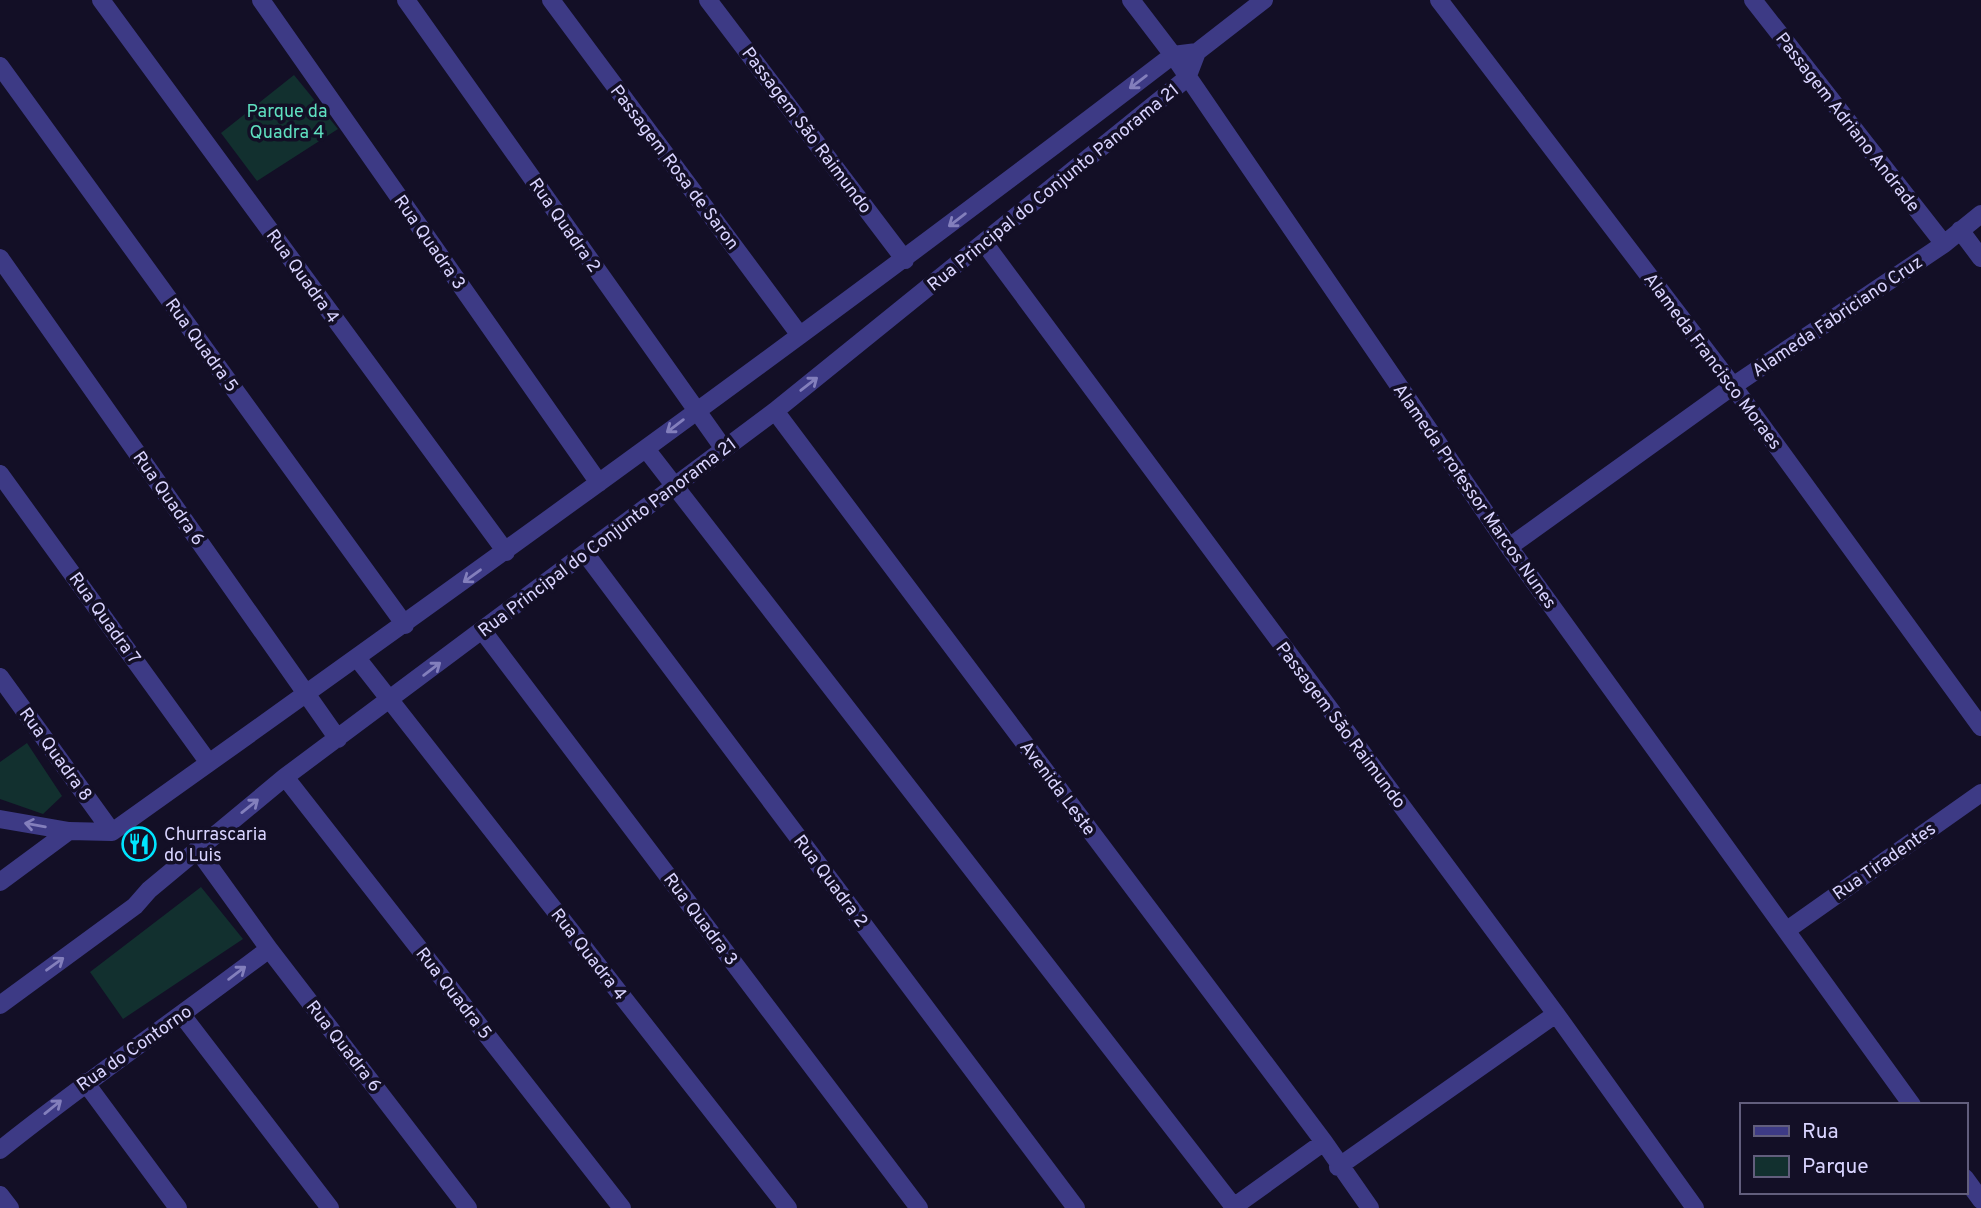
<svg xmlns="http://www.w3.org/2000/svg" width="1981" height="1208" font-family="Overpass,sans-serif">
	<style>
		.green { fill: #12302f }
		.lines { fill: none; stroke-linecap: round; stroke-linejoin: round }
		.street { stroke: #3d3a85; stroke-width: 18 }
		.oneway { stroke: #837fbc }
		.labels { text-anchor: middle; stroke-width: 7; stroke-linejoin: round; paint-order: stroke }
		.park-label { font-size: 18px; fill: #5fe0c0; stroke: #130f26 }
		.street-label { font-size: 18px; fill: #d9d4ff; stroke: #130f26 }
		.poi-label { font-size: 18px; fill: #d9d4ff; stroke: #130f26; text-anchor: start }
	</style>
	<rect width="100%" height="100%" fill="#130f26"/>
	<!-- green -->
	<path class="green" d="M294,75L338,129L257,181L221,133Z
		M27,743L62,796L43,814L0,799V762Z
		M201,887L243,939L123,1019L90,972Z"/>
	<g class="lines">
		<!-- street -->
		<path class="street" d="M101,0L506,552
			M261,0L599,483
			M406,0L724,449
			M551,0L799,334
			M708,0L905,260
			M1131,0L1173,55L1509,547L1912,1105
			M1439,0L1733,386L1981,727
			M1753,0L1944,244
			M0,66L405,625
			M1960,230L1981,258
			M985,244L1556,1014L1695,1208
			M0,258L338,739
			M775,411L1324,1142L1370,1208
			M646,449L1234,1207
			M0,474L209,763
			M1509,547L1733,386L1944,244L1981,214
			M585,553L1076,1208
			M482,630L919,1208
			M357,658L788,1208
			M0,677L112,832
			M285,777L622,1208
			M0,819L69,831
			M197,849L269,949L468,1208
			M0,882L69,831L112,832C469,578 825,322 1173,55L1197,52
			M1787,930L1981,793
			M0,1005L135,906L149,890L285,777L775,411L1187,78L1197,52L1264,0
			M182,1015L330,1208
			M85,1082L178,1208
			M0,1150C87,1080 180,1017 269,949
			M1338,1167L1556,1014
			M1965,1178L1981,1200
			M0,1195L10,1208
			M1232,1208L1324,1142"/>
	</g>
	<!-- one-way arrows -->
	<defs><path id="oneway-shaft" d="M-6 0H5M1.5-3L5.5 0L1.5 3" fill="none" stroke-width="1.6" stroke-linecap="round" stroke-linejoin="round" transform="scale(1.75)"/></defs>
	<g class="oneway">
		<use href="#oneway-shaft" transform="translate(1138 82) rotate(143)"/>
		<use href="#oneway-shaft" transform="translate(957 220) rotate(143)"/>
		<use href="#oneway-shaft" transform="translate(809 384) rotate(-38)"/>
		<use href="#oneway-shaft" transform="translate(675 426) rotate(143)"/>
		<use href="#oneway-shaft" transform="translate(472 576) rotate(144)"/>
		<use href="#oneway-shaft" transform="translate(432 669) rotate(-37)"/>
		<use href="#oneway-shaft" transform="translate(250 806) rotate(-39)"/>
		<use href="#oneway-shaft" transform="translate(35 825) rotate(-170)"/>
		<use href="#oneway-shaft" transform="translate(55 964) rotate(-36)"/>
		<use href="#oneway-shaft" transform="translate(237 973) rotate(-37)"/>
		<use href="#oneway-shaft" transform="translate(53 1107) rotate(-39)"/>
	</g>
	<!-- icons -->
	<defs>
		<symbol id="restaurant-ring" viewBox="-11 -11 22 22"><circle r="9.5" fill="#130f26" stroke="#00e5ff" stroke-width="1.5"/><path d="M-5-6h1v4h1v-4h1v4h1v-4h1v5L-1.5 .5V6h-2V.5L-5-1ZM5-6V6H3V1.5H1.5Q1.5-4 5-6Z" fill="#00e5ff"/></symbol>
	</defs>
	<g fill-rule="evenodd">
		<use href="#restaurant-ring" x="120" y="825" width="38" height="38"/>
	</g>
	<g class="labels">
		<!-- park labels -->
		<g class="park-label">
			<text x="287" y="117">Parque da<tspan x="287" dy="21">Quadra 4</tspan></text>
		</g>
		<!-- street labels -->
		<g class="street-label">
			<text transform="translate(1848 122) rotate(52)" y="6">Passagem Adriano Andrade</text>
			<text transform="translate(807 130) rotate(53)" y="6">Passagem São Raimundo</text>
			<text transform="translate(675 167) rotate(53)" y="6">Passagem Rosa de Saron</text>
			<text transform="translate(1053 187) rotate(-39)" y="6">Rua Principal do Conjunto Panorama 21</text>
			<text transform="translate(565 225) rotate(55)" y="6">Rua Quadra 2</text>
			<text transform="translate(430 242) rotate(55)" y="6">Rua Quadra 3</text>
			<text transform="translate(303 276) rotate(54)" y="6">Rua Quadra 4</text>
			<text transform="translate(1837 316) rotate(-34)" y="6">Alameda Fabriciano Cruz</text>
			<text transform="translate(202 345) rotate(54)" y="6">Rua Quadra 5</text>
			<text transform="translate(1713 361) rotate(53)" y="6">Alameda Francisco Moraes</text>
			<text transform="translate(1475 496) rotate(55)" y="6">Alameda Professor Marcos Nunes</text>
			<text transform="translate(169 498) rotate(55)" y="6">Rua Quadra 6</text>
			<text transform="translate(607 537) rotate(-37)" y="6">Rua Principal do Conjunto Panorama 21</text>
			<text transform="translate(105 618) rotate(54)" y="6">Rua Quadra 7</text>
			<text transform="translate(1341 725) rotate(53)" y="6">Passagem São Raimundo</text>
			<text transform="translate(56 754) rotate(54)" y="6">Rua Quadra 8</text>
			<text transform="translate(1058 788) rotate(53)" y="6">Avenida Leste</text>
			<text transform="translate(1884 861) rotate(-35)" y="6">Rua Tiradentes</text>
			<text transform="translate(831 881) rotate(53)" y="6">Rua Quadra 2</text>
			<text transform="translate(701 919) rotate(53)" y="6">Rua Quadra 3</text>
			<text transform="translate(589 954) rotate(52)" y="6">Rua Quadra 4</text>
			<text transform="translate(454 993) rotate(52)" y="6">Rua Quadra 5</text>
			<text transform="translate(344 1046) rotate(52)" y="6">Rua Quadra 6</text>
			<text transform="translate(134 1048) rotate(-35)" y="6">Rua do Contorno</text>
		</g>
		<!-- poi labels -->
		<g class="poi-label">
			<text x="164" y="840">Churrascaria<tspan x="164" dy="21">do Luis</tspan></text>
		</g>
	</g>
	<!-- legend -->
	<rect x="1740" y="1103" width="228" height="91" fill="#130f26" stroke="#625e7d" stroke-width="2"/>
	<rect x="1754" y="1126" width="35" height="10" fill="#3d3a85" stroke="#625e7d" stroke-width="2"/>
	<text x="1802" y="1138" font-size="21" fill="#d9d4ff">Rua</text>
	<rect x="1754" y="1156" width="35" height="21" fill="#12302f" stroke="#625e7d" stroke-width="2"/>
	<text x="1802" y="1173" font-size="21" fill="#d9d4ff">Parque</text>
</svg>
